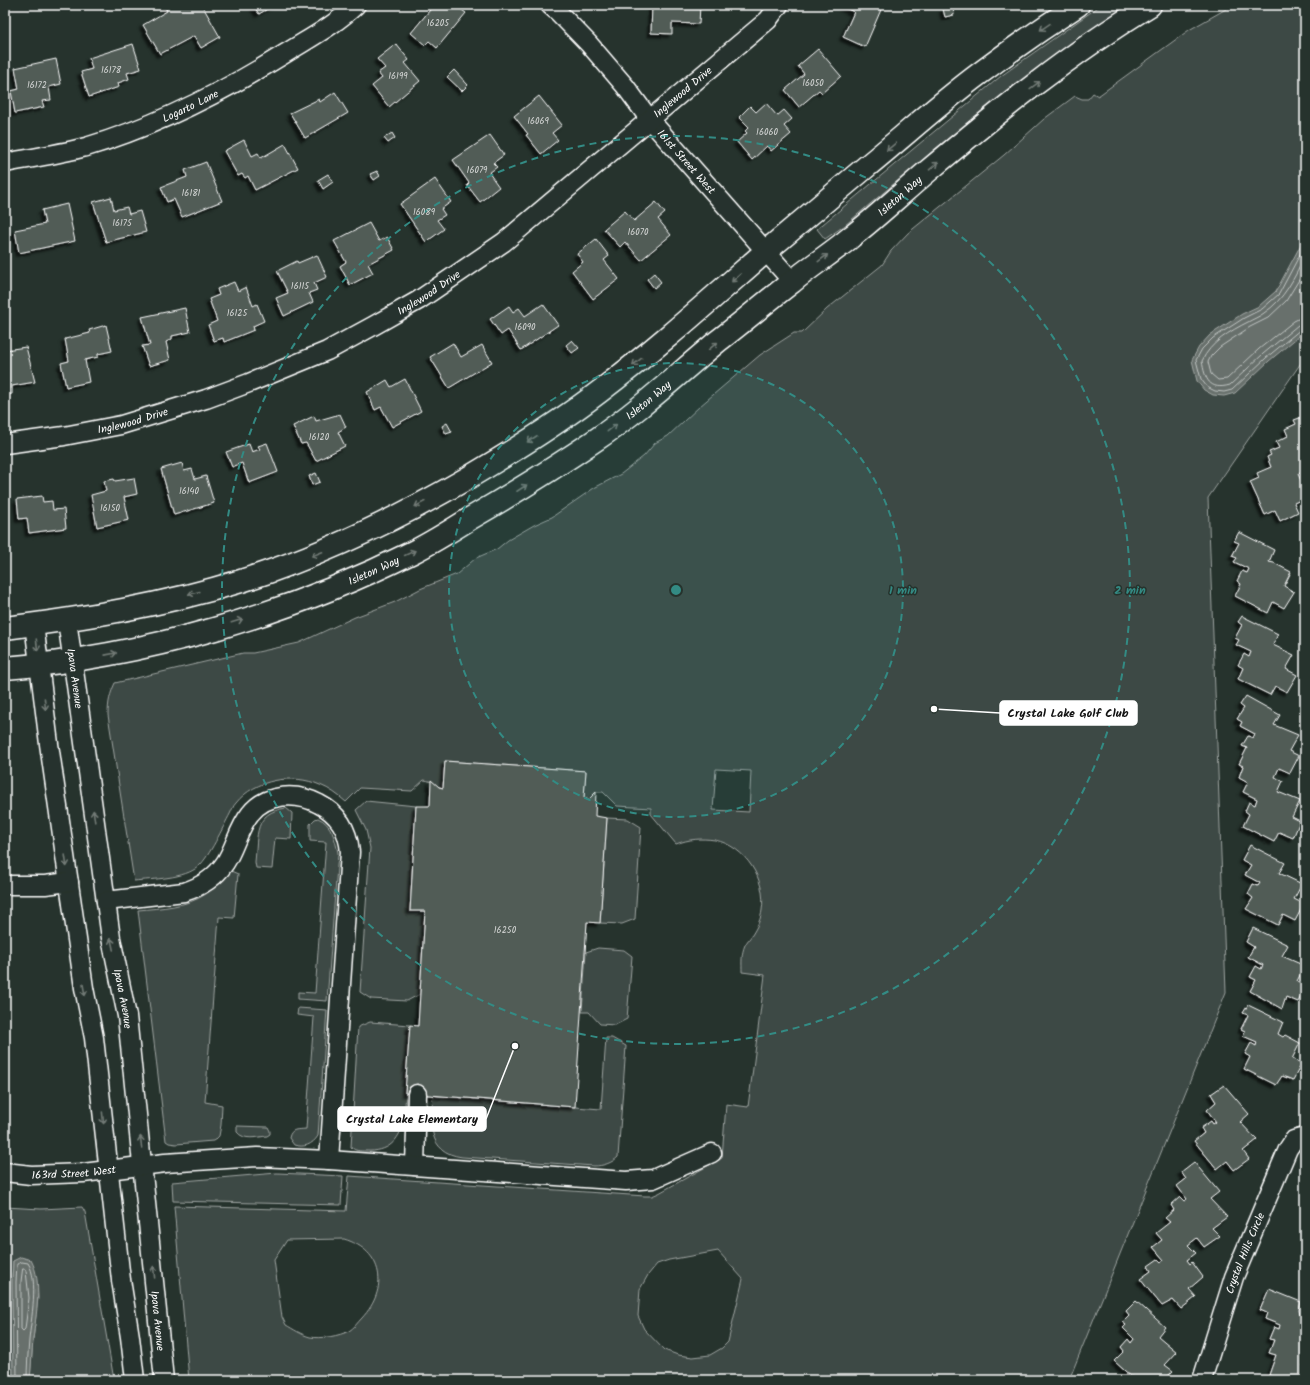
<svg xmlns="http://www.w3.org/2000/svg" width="1310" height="1385" font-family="Kalam,sans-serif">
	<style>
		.green { fill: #3e4944; stroke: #9ea4a2; fill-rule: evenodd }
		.water { fill: #67706c; stroke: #a4a9a7 }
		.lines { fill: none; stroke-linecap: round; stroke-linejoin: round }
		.shore { stroke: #c2c6c4; stroke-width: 1 }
		.building { fill: #515c57; stroke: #fff; filter: url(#shadow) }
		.minor-casing { stroke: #fff; stroke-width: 21 }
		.major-casing { stroke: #fff; stroke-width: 25 }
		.minor { stroke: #26332d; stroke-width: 18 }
		.major { stroke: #26332d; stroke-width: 22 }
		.oneway { stroke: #727a76 }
		.ring { fill: none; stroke: #338b84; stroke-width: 2; stroke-dasharray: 7 5 }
		.labels { text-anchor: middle; stroke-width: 3; stroke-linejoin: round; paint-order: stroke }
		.number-label { font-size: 9px; fill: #d4d6d5 }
		.street-label { font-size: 11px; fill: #fff; stroke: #26332d }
		.centre { fill: #338b84; stroke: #26332d; stroke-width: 2 }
		.ring-label { font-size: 12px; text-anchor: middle; font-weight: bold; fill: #338b84; stroke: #26332d; stroke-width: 3; stroke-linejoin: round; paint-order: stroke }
		.leader { fill: none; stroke: #fff; stroke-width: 1.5 }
		.callout-dot { fill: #fff; stroke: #26332d; stroke-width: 1.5 }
		.callout { fill: #fff; stroke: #fff; stroke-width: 1.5 }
		.callout-label { font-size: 12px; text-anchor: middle; font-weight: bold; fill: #111 }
	</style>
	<defs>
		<filter id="shadow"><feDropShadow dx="-3.5" dy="3.5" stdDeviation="1" flood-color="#0009"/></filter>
	</defs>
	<rect width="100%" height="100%" fill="#26332d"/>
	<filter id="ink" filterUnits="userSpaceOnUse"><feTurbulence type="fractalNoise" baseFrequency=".025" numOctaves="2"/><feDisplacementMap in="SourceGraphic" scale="8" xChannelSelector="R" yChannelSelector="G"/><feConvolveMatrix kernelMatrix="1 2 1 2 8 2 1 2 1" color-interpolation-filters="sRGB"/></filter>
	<g filter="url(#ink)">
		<!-- green -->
		<path class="green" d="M1101,5H1128L1072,42L1018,83L935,149L844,226L825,239L817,229L1001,76Z
			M1233,5H1305V357L1208,498L1226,992L1069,1380H189L174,1206L346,1211L349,1176L645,1196H652L659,1193L722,1158L726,1104L748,1107L765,975L742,972C742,963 741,954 745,945C747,941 750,938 752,935C757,927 761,919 762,910C767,880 745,846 715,840C701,838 689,839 676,844L651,814V808L617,806L603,792H596L589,799L584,797L586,771L445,761L443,788C434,786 434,781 424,780L412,791L360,788L346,802C338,795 330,789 320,785C293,773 255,779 236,803C233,806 232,810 230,814C223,827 209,857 199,866C185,879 152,879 134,881L108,715C108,702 110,694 115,683L243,653H253L299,643L355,617L395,602L420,589L457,574L476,558L497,549L508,540L534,525L552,517L594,488L621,474L644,456L655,443L668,436L700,406L760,355L794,333H802L827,309L882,265L891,251L908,233L1004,155L1044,119L1075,96L1082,99H1088L1093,93L1098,96L1189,30ZM716,769L751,771L749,812L713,810ZM344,1239C384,1251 389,1289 362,1318C358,1322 354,1328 349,1331C339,1336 322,1339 310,1337C302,1335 293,1329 286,1325L282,1317L274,1260L287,1240ZM718,1251L743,1279L728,1342L722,1348L710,1355L693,1357L678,1355L664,1350L644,1329L638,1316L640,1289L648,1275L657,1264L669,1260Z
			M366,801L416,806L410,910L425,911L420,994L407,1001L371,999L360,992L370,848L366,830L356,810Z
			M286,808L292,813L291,839L275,838L272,869L256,868L255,862C258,835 253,813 286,808Z
			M318,818C332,824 335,839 338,853L327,1001L298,999V992L315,993L326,842L310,841V824L315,819Z
			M607,818L628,819L641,827L635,919L622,924L600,923Z
			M231,871L238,874L234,918L219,917L205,1102L222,1105L221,1125L219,1136L216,1139L213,1141L176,1144L169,1143L166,1141L138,910C160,908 187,907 206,894C215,888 222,878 231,871Z
			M598,948L624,950L632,956L627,1019L615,1025L600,1024L589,1012H582L586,952Z
			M298,1008L327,1010L318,1136C312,1145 304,1148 294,1145L289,1138C291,1128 297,1130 306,1129L314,1017L297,1015Z
			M370,1022L410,1025L404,1122C398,1142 388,1152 366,1151C360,1151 355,1151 351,1147L358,1027Z
			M606,1038H612L626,1046L618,1157C612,1163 603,1166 594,1166L462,1157C426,1152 431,1123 433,1096L601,1109Z
			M237,1126L268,1127L270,1131V1134L267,1136C257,1137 244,1141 237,1132Z
			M277,1173L343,1176L341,1205L173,1201L172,1182Z
			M5,1207L41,1209L82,1207L85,1212L114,1380H30L33,1340L38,1298L37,1285L13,1261L12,1281L13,1380H5Z"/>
		<!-- water -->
		<path class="water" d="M1305,237V331L1269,361L1235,393L1224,396L1213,395L1204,390L1197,381L1192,360L1199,347L1210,335L1242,314L1259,306L1276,291Z
			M21,1257L31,1260C43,1282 36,1315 33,1339C32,1353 31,1367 30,1380H13L12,1281L13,1261Z"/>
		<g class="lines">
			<!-- shore -->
			<path class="shore" d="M1305,245L1279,294L1262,309L1244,318L1213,338L1202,349L1196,360L1201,379L1207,387L1215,391L1224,392L1232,390L1266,358L1301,329L1305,328
				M1305,256C1295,277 1284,300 1264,313C1259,317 1253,319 1248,322C1230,331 1210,343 1202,361C1205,379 1209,391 1230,385L1263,354L1298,325L1305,323
				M1305,270L1286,301L1268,318L1250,327L1220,347L1211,356L1208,362L1211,374L1218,380L1227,379L1259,349L1294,321L1300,318L1305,317
				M23,1269H25L26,1271L29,1298L25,1329L23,1331L21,1329V1282Z
				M17,1380L16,1282L17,1264L22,1262L28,1263C39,1280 31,1320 29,1340C28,1353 27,1367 27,1380"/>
		</g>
		<!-- building -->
		<path class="building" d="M164,5H202L220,37L201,48L194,36L160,54L143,25L167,11Z
			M253,5H274L259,14Z
			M434,5H455L466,13L437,48L429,41L425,45L411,33Z
			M652,5H700L699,24L672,23V34L651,33Z
			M842,5H883L865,47L843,37L854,12L841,6Z
			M953,7L954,15L945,17L943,9Z
			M133,44L141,69L127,73L129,79L118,83L119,87L89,97L81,72L92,69L89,58Z
			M396,44L409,60L405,63L420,81L389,107L372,86L382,78L378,73L385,68L377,59Z
			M818,49L841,76L822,93L819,90L799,107L785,90L804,74L798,66Z
			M56,59L61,84L49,87L51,100L42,101L44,107L15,113L11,91L19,89L15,68Z
			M454,70L468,85L462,91L447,77Z
			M335,92L348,113L305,138L290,113L319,99L320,102Z
			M539,96L562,125L552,133L558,140L541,154L526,135L528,134L514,116Z
			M766,103L777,116L784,110L792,119L784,126L791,134L771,151L767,146L752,160L737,142L747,133L745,131L749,127L739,117L750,106L756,112Z
			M392,133L395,138L388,143L384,138Z
			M490,135L504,155L493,163L497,167L489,173L499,187L480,202L467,185L469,183L453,160Z
			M244,140L252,156L258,153L261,158L285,144L298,168L255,190L248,176L245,178L242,174L238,176L224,151Z
			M206,162L222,201L182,217L174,199L167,202L161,187L187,177L185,170Z
			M377,171L380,176L374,180L370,174Z
			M328,174L333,182L323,189L318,180Z
			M435,179L451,202L441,209L445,215L437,220L444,229L426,242L400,204Z
			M111,197L114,210L127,207L129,214L140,211L146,232L106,242L93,202Z
			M656,202L665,213L658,219L671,235L641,260L625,242L620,247L604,229L625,211L634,221Z
			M67,204L75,241L19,253L15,230L45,224L42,210Z
			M369,223L379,241L387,237L394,250L368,264L373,273L350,285L340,266L346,262L334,241Z
			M596,239L609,256L604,260L619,279L593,299L572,271L583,262L577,254Z
			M317,255L327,277L314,283L317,290L309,293L313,302L284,316L276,298L288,293L277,271L297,261L298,263Z
			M654,273L661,282L654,288L647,279Z
			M234,282L238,291L246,287L253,306L257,304L264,321L253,326L254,330L224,342L223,338L214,341L208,325L217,321L209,299L219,295L217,289Z
			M543,304L558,325L521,350L508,330L501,335L490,319L509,306L513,312L519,308L525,316Z
			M185,308L190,332L172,336V339L166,342L170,360L149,366L142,346L150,345L142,317Z
			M106,325L112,351L98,354V357L85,360L89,382L66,387L61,363L69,361L65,339L90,333L89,330Z
			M572,340L579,348L572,353L566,345Z
			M453,343L461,357L482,345L492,362L449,388L430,357Z
			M26,347L35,382L12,386V394L5,395V350Z
			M405,379L421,411L392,427L381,407L375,410L367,392L387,380L391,387Z
			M340,414L346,427L338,432L345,446L316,461L306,443L301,444L293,426L314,416L316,421Z
			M1305,416V457L1302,458L1305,464V471L1298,474L1305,489V498L1294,503L1298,512L1280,521L1275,510L1265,515L1250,482L1259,478L1257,473L1271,467L1267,457L1271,455L1269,452L1279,448L1276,442L1288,436L1285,429L1296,424L1294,420Z
			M447,423L452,432L446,434L442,426Z
			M267,443L278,472L249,483L242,463L232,467L226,452L249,444L252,452L260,449L258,446Z
			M182,463L184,471L192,469L195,479L206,476L214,503L174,515L161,469Z
			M316,473L320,482L312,485L309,476Z
			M134,478L137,494L124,497L129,520L97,527L91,495L106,491L104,481L114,479L115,481Z
			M42,496L43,502L52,501L53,510L64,509L66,528L29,533L27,518L19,519L17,499Z
			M1239,532L1274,550L1269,562L1274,563L1291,572L1284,586L1294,592L1284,608L1273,602L1268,613L1235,596L1241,584L1237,581L1242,571L1247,573L1249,569L1234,562L1237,558L1232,556L1239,543L1234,541Z
			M1242,616L1278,634L1273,645L1294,655L1286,669L1297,675L1287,692L1275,686L1270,695L1238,679L1243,668L1238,665L1244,654L1249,657L1251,652L1236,645L1239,640L1235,638L1242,625L1238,622Z
			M1246,696L1280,715L1274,725L1298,735L1289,751L1299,756L1290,773L1279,768L1275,777L1283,781L1278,792L1300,801L1292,817L1300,821L1293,838L1279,832L1274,842L1243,826L1249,814L1245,811L1249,802L1255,805L1257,799L1243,792L1248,782L1239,777L1243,766L1239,764L1247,748L1242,746L1248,736L1253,738L1255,734L1240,726L1242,722L1237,719L1244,708L1240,705Z
			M445,761L586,771L584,797L589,799L596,792L595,816L607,818L600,923L587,922L575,1107L405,1093L410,1025L418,1026L425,911H410L416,806H430L431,780L439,787L443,788Z
			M1250,845L1285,863L1279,873L1302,884L1294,899L1304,904L1295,921L1283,915L1278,925L1246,909L1253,898L1248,894L1253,884L1258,886L1260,883L1245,875L1251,865L1242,860Z
			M1253,928L1288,945L1282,956L1305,966L1297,981L1305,985V989L1298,1002L1286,997L1282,1009L1250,991L1256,980L1250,977L1256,966L1261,969L1263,965L1248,957L1254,947L1246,942Z
			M1248,1005L1283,1022L1278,1034L1283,1037L1285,1035L1300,1043L1292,1059L1302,1063L1293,1080L1282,1076L1276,1085L1244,1069L1250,1057L1245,1054L1251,1043L1256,1046L1257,1042L1243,1036L1245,1031L1241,1029L1248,1015L1243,1013Z
			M1224,1085L1249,1114L1240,1122L1257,1140L1243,1151L1249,1159L1234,1170L1227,1161L1217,1169L1194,1141L1204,1133L1201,1128L1211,1121L1213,1124L1216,1122L1207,1110L1216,1102L1211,1094Z
			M1194,1162L1219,1192L1210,1199L1227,1217L1212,1228L1220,1236L1204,1247L1197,1238L1188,1245L1196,1253L1187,1260L1190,1264L1192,1262L1203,1277L1189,1289L1196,1297L1181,1309L1173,1300L1162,1306L1140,1279L1151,1271L1148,1266L1158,1259L1161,1262L1164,1260L1153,1247L1162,1240L1156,1233L1170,1222L1165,1218L1174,1210L1171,1205L1180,1197L1184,1201L1187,1199L1177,1186L1186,1179L1181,1172Z
			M1269,1289L1301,1302L1299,1310L1300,1315L1305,1316V1360L1303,1366L1305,1367V1380H1275L1276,1378L1269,1375L1276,1355L1269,1353L1274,1340L1269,1339L1274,1327L1279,1329L1280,1325L1265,1319L1267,1313L1260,1310Z
			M1136,1301L1165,1327L1158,1336L1177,1352L1165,1365L1173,1371L1164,1380H1154L1150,1377L1147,1380H1135L1114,1361L1124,1351L1121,1347L1128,1339L1131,1343L1134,1339L1123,1328L1126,1325L1122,1322L1129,1315L1126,1311Z"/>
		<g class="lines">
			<defs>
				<g id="minor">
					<path id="s1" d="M550,5L558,12L589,44L625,86L650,120L792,281"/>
					<path id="s2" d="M5,163C32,158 59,154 86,147C157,126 223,92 286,53C310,38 335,25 356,5"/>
					<path id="s3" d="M5,444L64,436L121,425L206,399L249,383L327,351L373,326L419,300L504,242L768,20L779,5"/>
					<path id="s4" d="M67,620L111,938L127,1016L164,1380"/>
					<path d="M34,624L49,744L84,988L94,1038L121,1280L130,1337L135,1380"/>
					<path d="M5,885H45L69,882"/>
					<path d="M106,901L184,892C200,887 215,878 225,863C235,848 238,829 250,814C266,793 297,792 319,804C339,814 348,830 350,852L329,1160"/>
					<path d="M415,1166L417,1094"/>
					<path id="s5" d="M5,1172L31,1175L83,1173L165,1163L257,1157L329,1160L626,1181L653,1179L712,1153"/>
					<path id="s6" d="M1202,1380L1234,1277L1288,1149L1294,1140L1305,1137"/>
				</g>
				<g id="major">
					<path d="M5,628C85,618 164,605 241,581C321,556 395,520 466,479C512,452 557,424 599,392C657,348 710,300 764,253C798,224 832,196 866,167C904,136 940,103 979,74C1011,50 1044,27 1078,5"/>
					<path id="s7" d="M5,668C143,657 289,614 413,552C433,542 452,530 471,518C514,493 556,467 597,439C640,410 678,374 718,341C743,322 767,301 792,282C811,266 832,253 851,237C878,216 902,193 928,171C998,112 1071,53 1150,5"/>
				</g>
			</defs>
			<!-- minor casing -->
			<use href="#minor" class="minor-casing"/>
			<!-- major casing -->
			<use href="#major" class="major-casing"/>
			<!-- minor -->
			<use href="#minor" class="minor"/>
			<!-- major -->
			<use href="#major" class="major"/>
		</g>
		<!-- one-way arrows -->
		<defs><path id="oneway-shaft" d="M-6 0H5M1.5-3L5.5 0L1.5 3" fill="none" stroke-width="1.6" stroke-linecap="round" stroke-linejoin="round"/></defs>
		<g class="oneway">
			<use href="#oneway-shaft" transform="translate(1045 27) rotate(146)"/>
			<use href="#oneway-shaft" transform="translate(1035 85) rotate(-36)"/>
			<use href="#oneway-shaft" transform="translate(891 147) rotate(140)"/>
			<use href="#oneway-shaft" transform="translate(934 166) rotate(-40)"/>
			<use href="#oneway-shaft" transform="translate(823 258) rotate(-37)"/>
			<use href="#oneway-shaft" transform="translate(736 278) rotate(138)"/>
			<use href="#oneway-shaft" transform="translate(713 346) rotate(-39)"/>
			<use href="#oneway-shaft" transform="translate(637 362) rotate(141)"/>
			<use href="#oneway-shaft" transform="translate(612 428) rotate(-38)"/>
			<use href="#oneway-shaft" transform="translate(532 439) rotate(147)"/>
			<use href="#oneway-shaft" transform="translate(522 488) rotate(-33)"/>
			<use href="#oneway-shaft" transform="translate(420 504) rotate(152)"/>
			<use href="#oneway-shaft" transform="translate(410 553) rotate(-25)"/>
			<use href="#oneway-shaft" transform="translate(317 554) rotate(158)"/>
			<use href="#oneway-shaft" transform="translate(194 593) rotate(166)"/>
			<use href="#oneway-shaft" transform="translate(237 621) rotate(-17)"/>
			<use href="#oneway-shaft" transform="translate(37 645) rotate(83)"/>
			<use href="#oneway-shaft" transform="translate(111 654) rotate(-11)"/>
			<use href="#oneway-shaft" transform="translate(45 704) rotate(84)"/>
			<use href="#oneway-shaft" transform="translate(94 816) rotate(-98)"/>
			<use href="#oneway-shaft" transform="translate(66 861) rotate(82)"/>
			<use href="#oneway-shaft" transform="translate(112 944) rotate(-102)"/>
			<use href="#oneway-shaft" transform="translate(84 990) rotate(80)"/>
			<use href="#oneway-shaft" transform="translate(103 1118) rotate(84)"/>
			<use href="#oneway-shaft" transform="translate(141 1142) rotate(-96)"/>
			<use href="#oneway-shaft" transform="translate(154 1272) rotate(-96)"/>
		</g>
	</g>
	<!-- distance rings -->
	<circle cx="676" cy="590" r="227" fill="#338b84" fill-opacity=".12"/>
	<g class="ring">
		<circle cx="676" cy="590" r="227"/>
		<circle cx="676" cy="590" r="454"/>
	</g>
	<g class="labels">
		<!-- number labels -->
		<g class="number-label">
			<text x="438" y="26">16205</text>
			<text x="111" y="73">16178</text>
			<text x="398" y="79">16199</text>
			<text x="813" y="86">16050</text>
			<text x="37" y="88">16172</text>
			<text x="538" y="124">16069</text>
			<text x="767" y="135">16060</text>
			<text x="477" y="173">16079</text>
			<text x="191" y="196">16181</text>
			<text x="424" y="215">16089</text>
			<text x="122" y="226">16175</text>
			<text x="638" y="235">16070</text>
			<text x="300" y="289">16115</text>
			<text x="237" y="316">16125</text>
			<text x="525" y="330">16090</text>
			<text x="319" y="440">16120</text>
			<text x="189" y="494">16140</text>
			<text x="110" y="511">16150</text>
			<text x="505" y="933">16250</text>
		</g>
		<!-- street labels -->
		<g class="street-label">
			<text dy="4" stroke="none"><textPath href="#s3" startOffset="778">Inglewood Drive</textPath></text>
			<text dy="4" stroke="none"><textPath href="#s2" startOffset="195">Logarto Lane</textPath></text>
			<text dy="4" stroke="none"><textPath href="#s1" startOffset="208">161st Street West</textPath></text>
			<text dy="4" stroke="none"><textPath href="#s7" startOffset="1031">Isleton Way</textPath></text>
			<text dy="4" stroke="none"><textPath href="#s3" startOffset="454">Inglewood Drive</textPath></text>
			<text dy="4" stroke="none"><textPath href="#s7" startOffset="707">Isleton Way</textPath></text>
			<text dy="4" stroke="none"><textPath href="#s3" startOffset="130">Inglewood Drive</textPath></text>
			<text dy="4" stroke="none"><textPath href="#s7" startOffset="383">Isleton Way</textPath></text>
			<text dy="4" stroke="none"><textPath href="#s4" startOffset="59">Ipava Avenue</textPath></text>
			<text dy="4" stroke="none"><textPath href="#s4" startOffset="383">Ipava Avenue</textPath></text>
			<text dy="4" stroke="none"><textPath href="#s5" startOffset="69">163rd Street West</textPath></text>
			<text dy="4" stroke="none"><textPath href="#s6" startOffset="134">Crystal Hills Circle</textPath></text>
			<text dy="4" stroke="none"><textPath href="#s4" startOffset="707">Ipava Avenue</textPath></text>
		</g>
	</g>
	<circle cx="676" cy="590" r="6" class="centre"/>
	<g class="ring-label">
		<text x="903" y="594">1 min</text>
		<text x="1130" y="594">2 min</text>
	</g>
	<!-- callouts -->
	<path class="leader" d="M934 709L1000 713M515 1046L486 1119"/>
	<g class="callout-dot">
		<circle cx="934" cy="709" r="4"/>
		<circle cx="515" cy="1046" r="4"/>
	</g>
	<g class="callout">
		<rect x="1000" y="701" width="137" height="24" rx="4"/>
		<rect x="338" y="1107" width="148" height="24" rx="4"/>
	</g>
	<g class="callout-label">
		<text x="1068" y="717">Crystal Lake Golf Club</text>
		<text x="412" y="1123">Crystal Lake Elementary</text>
	</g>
	<!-- margin -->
	<rect width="1310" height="1385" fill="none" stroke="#26332d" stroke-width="20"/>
	<rect x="10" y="10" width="1290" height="1365" fill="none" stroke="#fff" stroke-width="1.5" filter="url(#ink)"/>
</svg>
